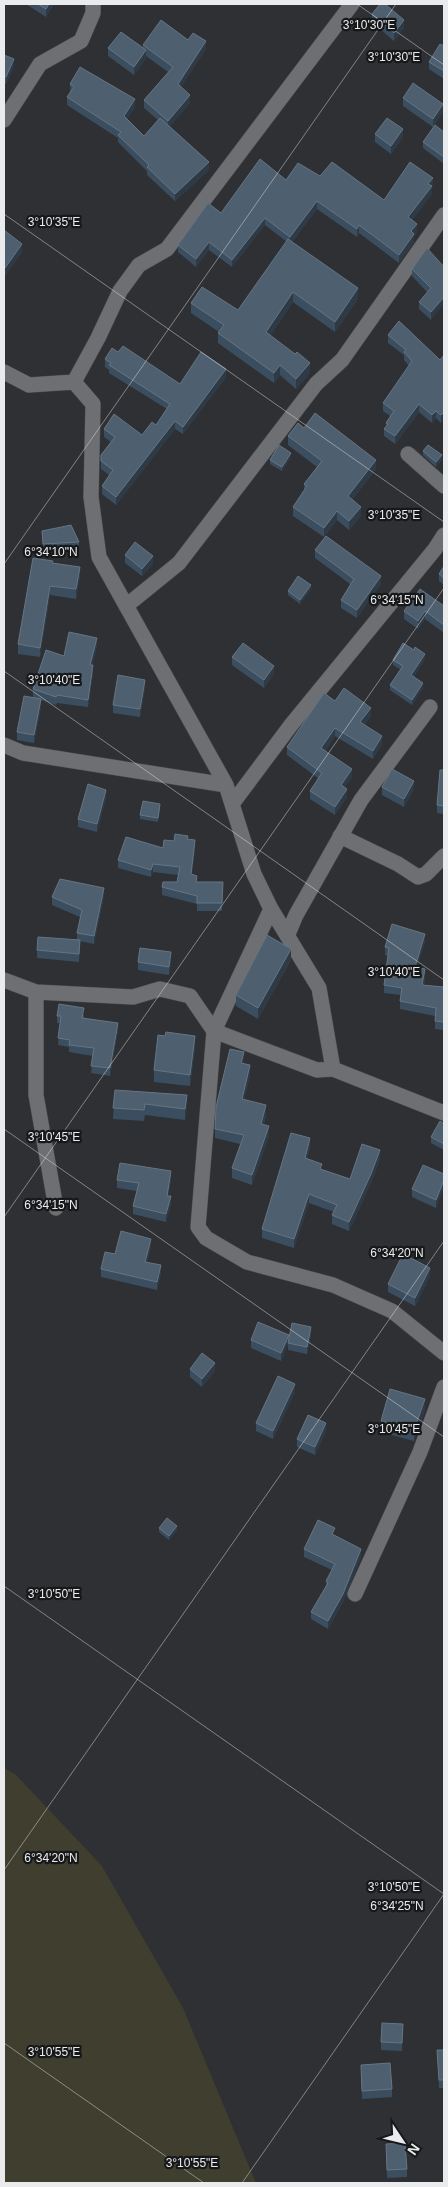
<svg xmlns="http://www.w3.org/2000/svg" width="448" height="2187" font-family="Helvetica,sans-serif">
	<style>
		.green { fill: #403e2e }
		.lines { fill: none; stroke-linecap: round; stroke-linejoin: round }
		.minor-casing { stroke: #494b4d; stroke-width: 16 }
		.minor { stroke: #6d6f72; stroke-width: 15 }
		.wall { fill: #3b4e60 }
		.shaded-wall { fill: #2e3b47 }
		.building { fill: #4e5f6f; stroke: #667583 }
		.ticks { fill: none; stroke: #eaebed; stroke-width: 1; stroke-opacity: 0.45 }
		.ticks-label { font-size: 12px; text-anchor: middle; fill: #eaebed; stroke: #171819; stroke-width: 4.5; stroke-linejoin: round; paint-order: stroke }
	</style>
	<rect width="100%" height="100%" fill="#2e3033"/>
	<!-- green -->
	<path class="green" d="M4,1768L16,1775L102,1866L183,2008L256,2183H4Z"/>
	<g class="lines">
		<defs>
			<path id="minor" d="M4,120L40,64L81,41L93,13V4
				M4,372L29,385L74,382L98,338L120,291L139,265L167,249L352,4
				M74,382L93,404L91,497L99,557L226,785L254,874L271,909L319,988L333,1069
				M408,454L444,486
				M126,606L179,563L316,384L342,360L444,215
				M4,745L23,753L226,785
				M232,804L291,725L435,549L444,535
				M340,836L398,864L418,877L426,874L444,856
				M271,909L214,1031L198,1227L206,1238L247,1262L333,1285L392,1311L444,1353
				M288,934L296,915L361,800L430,707
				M4,980L36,992L133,997L160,989L190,996L214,1031L317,1070L333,1069L444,1113
				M36,992V1095L56,1208
				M355,1594L420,1452L444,1387"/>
		</defs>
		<!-- minor casing -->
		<use href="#minor" class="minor-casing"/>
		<!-- minor -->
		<use href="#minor" class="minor"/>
	</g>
	<!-- wall -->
	<path class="wall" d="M26,4H54L46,17Z
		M372,14L404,28L394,41L372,22Z
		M188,40L206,49L181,87L190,103L169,127L209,170L175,201L147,175V171L118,142V138L67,105V97L70,92V84L135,107L127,119L144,136L158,120L144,108V100L168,72L146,56V58L134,75L108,56V48L143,47V45Z
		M444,46V79L429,69V62Z
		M4,55L14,66L6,84L4,83Z
		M403,98L443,112L433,127L403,106Z
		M444,132V164L423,148V142Z
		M375,134L403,137L391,154L375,142Z
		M320,176L384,200L433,185L432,186V194L412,220L417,232L414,236V242L399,263L359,233L357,237L317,209L292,242L358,299L335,332L293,302L270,336L310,373L296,389L280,375L274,383L218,343V333L219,332L191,313V303L238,310L287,242L265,225L232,267L209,250L196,267L178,252V245L221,213L286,180Z
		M4,230L22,252L5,276L4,275Z
		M444,267L431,320L419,309V302L427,292L412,276V269Z
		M388,335L440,360L444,355L441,423L436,418L432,423L419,412L395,444L384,436V429L386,427V423L390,416L383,411V403L409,366L404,360V355L388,343Z
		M118,352L180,384L226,377L183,434L175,429L116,505L102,494V486L109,475L101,469V455L111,442L104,437V429L142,435L156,425L167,409L109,373V370L105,367V359Z
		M304,428L376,469L352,500L361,516L349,530L337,520L324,537L293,516V507L304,490V484L317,467L288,445V436Z
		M423,451L442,460L436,467L423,455Z
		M291,457L282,471L270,464V460Z
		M42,531L79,542V546L43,548Z
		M444,545V555L443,554V547Z
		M315,550L381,584L357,618L341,608V600L350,584L315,558Z
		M125,555L153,564L142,576L125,563Z
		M53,563L80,576L76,599L50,595L40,657L18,654V644Z
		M444,566V585L439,581V574Z
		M311,589L300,604L288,595V591Z
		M444,606V633L425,619L418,629L404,619V611Z
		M97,646L92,665L93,673L88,707L57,703L56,705L41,700V707L34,743L17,740V732L33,697V689L64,656Z
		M232,657L274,674L264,688L232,665Z
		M425,659L414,676L423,688L412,705L390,690V685L400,669L393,665V660Z
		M145,688L140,717L113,713V705Z
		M335,701L371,716L364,725L382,744L373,759L335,736L325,751L352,777L344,788L347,797L335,815L310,799V791L318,778L287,755V747Z
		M444,770V814L437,813V805Z
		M382,787L414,789L404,807L382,795Z
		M106,798L97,832L78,827V819Z
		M160,808L158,822L140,819V815Z
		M174,841L195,848L192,874L197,882H223L222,911H197V904L162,895V887L177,882L178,875L153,872L151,877L118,868V860L163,848Z
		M104,896L94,944L80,941L79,962L37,958V950L77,940V933L80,917L52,905V897Z
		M425,942L417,967L425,977L424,985L444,987V1030L435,1029V1016L400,1009V1001L401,995L384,993V985L388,956L385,955V947Z
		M171,960L169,975L138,970V962Z
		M291,960L258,1019L236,1006V995Z
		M84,1015V1018L118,1030L110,1076L91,1073L93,1056L69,1052V1047L58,1045L60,1023H57V1016Z
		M165,1036L195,1048L190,1086L154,1082V1070Z
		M244,1062L243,1063L250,1075L244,1100L266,1115L264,1124L269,1136L252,1185L232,1178V1168L240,1144L215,1138V1129Z
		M115,1090L187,1106L185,1120L145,1115L144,1121L113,1119Z
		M444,1124V1150L431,1143V1137Z
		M310,1147L307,1159L322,1169L350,1179L380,1159L371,1183L349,1231L332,1224V1215L334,1212L309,1203L294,1248L262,1238V1229Z
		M444,1174L436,1208L412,1197V1189Z
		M171,1179L168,1196L171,1204L166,1222L133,1214V1206L137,1191L117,1188V1180Z
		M151,1247L147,1262L161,1273L157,1290L101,1277V1269L115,1254Z
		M430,1276L415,1306L388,1292V1284Z
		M311,1335L307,1354L288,1350V1344L281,1361L251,1348V1340H289Z
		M190,1369L215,1371L202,1387L190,1377Z
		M295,1392L273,1439L256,1431V1423Z
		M425,1410L414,1441L381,1432V1421Z
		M326,1431L315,1455L297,1447V1439Z
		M159,1528L177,1530L169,1540L159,1532Z
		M335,1535L361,1557L343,1602L328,1629L311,1619V1612L326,1586V1581L332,1570L304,1557V1549Z
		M403,2024L402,2051L381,2050V2042Z
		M437,2050H444V2088H439Z
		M361,2065L392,2089V2097L362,2099Z
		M386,2144L407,2169V2177L387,2178Z"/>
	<!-- shaded-wall -->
	<path class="shaded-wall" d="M49,4H54L46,17V9Z
		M404,20V28L394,41V33Z
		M206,41V49L178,92V84Z
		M146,50V58L134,75V67Z
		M14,59V66L6,84V77Z
		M190,95V103L168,129V121Z
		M135,99V107L124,124V116Z
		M443,104V112L433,127V119Z
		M403,129V137L391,154V146Z
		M209,162V170L175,201V194Z
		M433,178V185L428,191L432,186V194L408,225V217Z
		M317,201V209L290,244V237Z
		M265,218V225L232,267V260Z
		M417,224V232L414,236V242L399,263V255L411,231Z
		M359,225V233L357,237V229Z
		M209,242V250L196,267V259Z
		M22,244V252L5,276V268Z
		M358,288V299L335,332V322Z
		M293,292V302L266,342V332Z
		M444,297V304L431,320V312Z
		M310,363V373L296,389V379Z
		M280,365V375L274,383V373Z
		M226,369V377L183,434V427Z
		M419,404V412L395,444V436Z
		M436,411V418L432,423V415Z
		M444,412V419L441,423V415Z
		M175,421V429L116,505V497Z
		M291,453V457L282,471V467Z
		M442,455V460L436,467V462Z
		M376,460V469L348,505V496Z
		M361,507V516L349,530V521Z
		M337,511V520L324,537V528Z
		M153,556V564L142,576V569Z
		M80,567V576L76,599V589Z
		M381,576V584L357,618V610Z
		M311,585V589L300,604V600Z
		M50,586V595L40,657V648Z
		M425,611V619L418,629V621Z
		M97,638V646L90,673V665Z
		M425,654V659L411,680V675Z
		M93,665V673L88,707V700Z
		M274,666V674L264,688V680Z
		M145,680V688L140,717V709Z
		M423,683V688L412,705V700Z
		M41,699V707L34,743V735Z
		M371,708V716L360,730V722Z
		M335,728V736L321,756V748Z
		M382,736V744L373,759V751Z
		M352,769V777L341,793V785Z
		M414,781V789L404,807V799Z
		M347,789V797L335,815V807Z
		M106,790V798L97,832V824Z
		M195,840V848L191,882V874Z
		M153,864V872L151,877V870Z
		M104,888V896L94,944V936Z
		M425,934V942L415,975V967Z
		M291,949V960L258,1019V1008Z
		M171,952V960L169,975V967Z
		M425,969V977L422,993V985Z
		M118,1023V1030L110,1076V1068Z
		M195,1036V1048L190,1086V1075Z
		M244,1052V1062L241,1072V1063Z
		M250,1065V1075L242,1109V1099Z
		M187,1095V1106L185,1120V1109Z
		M266,1105V1115L261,1133V1124Z
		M269,1126V1136L252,1185V1175Z
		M310,1138V1147L305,1167V1158Z
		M380,1150V1159L371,1183L349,1231V1222Z
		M171,1171V1179L167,1203V1196Z
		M444,1180V1188L436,1208V1200Z
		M309,1194V1203L294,1248V1239Z
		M171,1196V1204L166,1222V1214Z
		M151,1239V1247L145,1269V1262Z
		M161,1265V1273L157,1290V1282Z
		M430,1268V1276L415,1306V1298Z
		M311,1327V1335L307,1354V1347Z
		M289,1335V1343H288V1344L281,1361V1353Z
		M215,1363V1371L202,1387V1379Z
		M295,1384V1392L273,1439V1431Z
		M425,1399V1410L414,1441V1430Z
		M326,1423V1431L315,1455V1447Z
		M177,1526V1530L169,1540V1536Z
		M361,1549V1557L343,1602L328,1629V1621Z"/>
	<!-- building -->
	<path class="building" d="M38,4H49L46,9Z
		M380,4H385L404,20L394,33L372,14Z
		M161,20L188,40L193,33L206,41L178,84L190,95L168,121L144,100L173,67L143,45Z
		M121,32L146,50L134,67L108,48Z
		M440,44L444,46V71L429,62Z
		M4,55L14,59L6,77L4,76Z
		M80,67L135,99L124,116L144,136L160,118L209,162L175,194L147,167L149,165L118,135L121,132L67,97L74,87L70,84Z
		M413,83L443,104L433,119L403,98Z
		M387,118L403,129L391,146L375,134Z
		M435,125L444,132V157L423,142Z
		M260,159L286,180L298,163L320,176L332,162L384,200L410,162L433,178L428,184L432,186L408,217L417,224L411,231L414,234L399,255L359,225L357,229L317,201L290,237L265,218L232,260L209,242L196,259L178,245L208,203L221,213Z
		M4,230L22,244L5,268L4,267Z
		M288,239L358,288L335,322L293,292L266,332L295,354L297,352L310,363L296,379L280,365L274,373L218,333L224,325L191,303L202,287L238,310Z
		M427,248L444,267V297L431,312L419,302L431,288L412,269Z
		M399,321L440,360L444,355V412L441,415L436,411L432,415L419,404L395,436L384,429L388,424L386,423L394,411L383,403L412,361L404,352L406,350L388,335Z
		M123,346L180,384L201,352L226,369L183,427L175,421L116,497L102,486L113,470L101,461V455L115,437L104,429L114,414L142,435L152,422L156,425L170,404L109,365L111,363L105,359L112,348L118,352Z
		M315,413L376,460L348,496L361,507L349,521L337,511L324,528L293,507L307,486L304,484L322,461L288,436L298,423L304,428Z
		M279,445L291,453L282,467L270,460Z
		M428,445L442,455L436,462L423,451Z
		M71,525L79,542L43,544L42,531Z
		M326,536L381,576L357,610L341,600L354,579L315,550Z
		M135,542L153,556L142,569L125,555Z
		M33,558L53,561L52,563L80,567L76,589L50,586L40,648L18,644Z
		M444,566V578L439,574Z
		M298,576L311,585L300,600L288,591Z
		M420,589L444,606V625L425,611L418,621L404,611Z
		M69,632L97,638L90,665H93L88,700L57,695L56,697L33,689L46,650L64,656Z
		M243,643L274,666L264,680L232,657Z
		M403,643L414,650L415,647L425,654L411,675L423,683L412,700L390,685L403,666L393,660Z
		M118,675L145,680L140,709L113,705Z
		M344,688L371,708L360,722L382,736L373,751L335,728L321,748L352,769L341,785L347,789L335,807L310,791L322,773L287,747L324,693L335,701Z
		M24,696L41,699L34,735L17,732Z
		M392,769L414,781L404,799L382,787Z
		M440,770H444V806L437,805Z
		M88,784L106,790L97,824L78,819Z
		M143,801L160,804L158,818L140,815Z
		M175,834L188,836L187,839L195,840L191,874L197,876L196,882H223L222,903H197V896L162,887L163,882H177L180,867L153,864L151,870L118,860L126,837L163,848L164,840L174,841Z
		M60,879L104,888L94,936L77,933L82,910L52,897Z
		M392,924L425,934L415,967L425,969L422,985L444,987V1022L435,1021L436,1008L400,1001L402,988L384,985L389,948L385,947Z
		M267,935L291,949L258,1008L236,995Z
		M38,937L80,940L79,954L37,950Z
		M140,948L171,952L169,967L138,962Z
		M59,1004L84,1008L82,1018L118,1023L110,1068L91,1066L94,1048L69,1045L70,1040L58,1038L61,1016H57Z
		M166,1032L195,1036L190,1075L154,1070L158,1035L165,1036Z
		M230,1049L244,1052L241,1063L250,1065L242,1099L266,1105L261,1124L269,1126L252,1175L232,1168L244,1135L215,1129L216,1107Z
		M115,1090L187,1095L185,1109L145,1104L144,1110L113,1108Z
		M440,1121L444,1124V1144L431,1137Z
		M291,1133L310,1138L305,1158L322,1164L320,1169L350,1179L362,1144L380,1150L371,1174L349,1222L332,1215L337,1205L309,1194L294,1239L262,1229Z
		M120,1163L171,1171L167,1196H171L166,1214L133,1206L139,1183L117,1180Z
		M423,1165L444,1174V1180L436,1200L412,1189Z
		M121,1231L151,1239L145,1262L161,1265L157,1282L101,1269L105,1252L115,1254Z
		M403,1254L430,1268L415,1298L388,1284Z
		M258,1322L289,1335L281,1353L251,1340Z
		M292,1323L311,1327L307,1347L288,1343Z
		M202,1353L215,1363L202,1379L190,1369Z
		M278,1376L295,1384L273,1431L256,1423Z
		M390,1389L425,1399L414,1430L381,1421Z
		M308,1415L326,1423L315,1447L297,1439Z
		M167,1518L177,1526L169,1536L159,1528Z
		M318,1520L335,1528L332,1534L361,1549L343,1594L328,1621L311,1612L328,1583L326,1581L335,1564L304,1549Z
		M382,2023L403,2024L402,2043L381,2042Z
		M437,2050H444V2080H439Z
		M390,2063L392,2089L362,2091L361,2065Z
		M405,2143L407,2169L387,2170L386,2144Z"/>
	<!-- ticks -->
	<path class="ticks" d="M357,4L444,65M4,214L444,522M4,564L396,4M4,671L444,980M4,1129L444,1437M4,1217L444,588M4,1586L444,1894M4,1870L444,1241M4,2043L204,2183M242,2183L444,1894"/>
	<g class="ticks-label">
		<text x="369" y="29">3°10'30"E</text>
		<text x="394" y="61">3°10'30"E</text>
		<text x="54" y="226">3°10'35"E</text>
		<text x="394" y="519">3°10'35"E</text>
		<text x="51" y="556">6°34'10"N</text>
		<text x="397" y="604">6°34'15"N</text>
		<text x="54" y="684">3°10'40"E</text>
		<text x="394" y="976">3°10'40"E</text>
		<text x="54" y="1141">3°10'45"E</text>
		<text x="51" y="1209">6°34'15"N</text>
		<text x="397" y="1257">6°34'20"N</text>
		<text x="394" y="1433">3°10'45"E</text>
		<text x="54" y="1598">3°10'50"E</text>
		<text x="51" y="1862">6°34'20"N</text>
		<text x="394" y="1891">3°10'50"E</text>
		<text x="397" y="1910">6°34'25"N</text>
		<text x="54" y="2056">3°10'55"E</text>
		<text x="192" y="2167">3°10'55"E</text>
	</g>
	<!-- border -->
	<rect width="448" height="2187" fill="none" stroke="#eaebed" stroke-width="10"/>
	<!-- north arrow -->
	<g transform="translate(403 2142) rotate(125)" stroke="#171819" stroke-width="4" paint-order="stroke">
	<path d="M0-4L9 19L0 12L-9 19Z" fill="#eaebed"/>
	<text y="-8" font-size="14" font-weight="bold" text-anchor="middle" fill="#eaebed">N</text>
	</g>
</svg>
